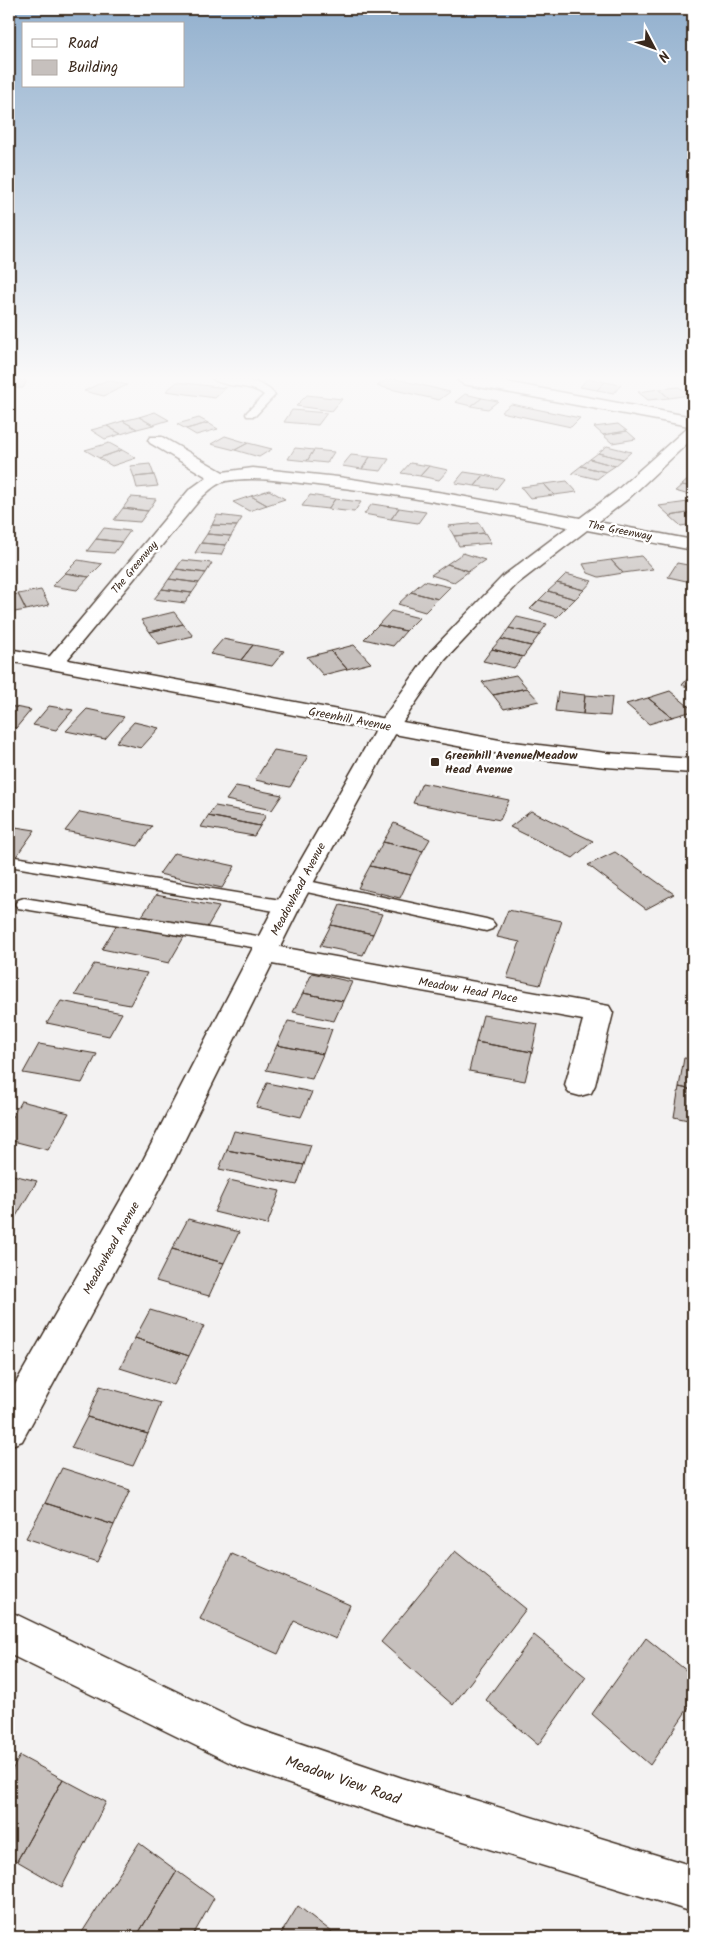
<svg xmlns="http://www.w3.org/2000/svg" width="702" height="1946" font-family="Kalam,sans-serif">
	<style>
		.building { fill: #c6c0bd; stroke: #3b2a1e }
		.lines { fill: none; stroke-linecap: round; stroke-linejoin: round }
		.lane-casing { stroke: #3b2a1e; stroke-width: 3 }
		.street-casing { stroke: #3b2a1e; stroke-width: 3 }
		.secondary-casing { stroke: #3b2a1e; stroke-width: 3 }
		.lane { fill: #fff; fill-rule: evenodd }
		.street { fill: #fff; fill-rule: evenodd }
		.secondary { fill: #fff; fill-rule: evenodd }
		.poi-dot { fill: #3b2a1e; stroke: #fff; stroke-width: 2 }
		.labels { text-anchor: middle; stroke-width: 5; stroke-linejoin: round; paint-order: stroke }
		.far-street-label { font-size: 11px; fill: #3b2a1e; stroke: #fff }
		.street-label { font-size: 12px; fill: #3b2a1e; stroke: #fff }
		.poi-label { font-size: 12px; font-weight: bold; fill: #3b2a1e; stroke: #fff; text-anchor: start }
		.near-street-label { font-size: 15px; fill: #3b2a1e; stroke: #fff }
	</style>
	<rect width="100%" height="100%" fill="#f3f2f2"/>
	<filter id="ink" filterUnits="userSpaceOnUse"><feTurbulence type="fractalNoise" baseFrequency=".02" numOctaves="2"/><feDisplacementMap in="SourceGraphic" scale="10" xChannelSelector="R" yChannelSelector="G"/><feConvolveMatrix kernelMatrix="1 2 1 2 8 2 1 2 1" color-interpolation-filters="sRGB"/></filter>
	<g filter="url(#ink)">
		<!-- building -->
		<path class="building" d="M387,379H396L450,392L439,400L377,386Z
			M587,379H591L605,382L597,390L580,387Z
			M9,380H27L23,388H9Z
			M107,380L127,385L104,396L84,391Z
			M177,382L226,388L215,398L166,391Z
			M605,382L621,385L614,393L597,390Z
			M679,387L689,395L669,398L659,389Z
			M659,389L669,398L648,400L638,392Z
			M465,394L482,398L471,406L455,402Z
			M307,395L342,399L332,411L296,406Z
			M482,398L498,401L488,409L471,406Z
			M511,404L580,418L571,427L501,412Z
			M292,410L327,413L318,425L284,422Z
			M155,412L169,420L153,425L139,417Z
			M139,417L153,425L137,429L123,421Z
			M199,418L208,423L186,429L177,424Z
			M123,421L137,429L121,434L107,426Z
			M208,423L218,429L196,435L186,429Z
			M618,424L627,431L603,435L594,427Z
			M107,426L121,434L105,439L91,430Z
			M627,431L636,439L612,443L603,435Z
			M225,436L248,443L235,450L211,444Z
			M109,443L122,450L99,458L85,450Z
			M248,443L272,449L259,457L235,450Z
			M607,446L631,452L623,459L598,453Z
			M295,448L314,450L307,461L288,459Z
			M122,450L136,458L112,466L99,458Z
			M314,450L334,452L327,463L307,461Z
			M598,453L623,459L615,466L590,459Z
			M351,455L370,457L362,469L342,466Z
			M370,457L389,459L381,471L362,469Z
			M590,459L615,466L606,472L581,466Z
			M410,463L429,466L420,476L401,473Z
			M150,464L154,475L134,477L130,466Z
			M429,466L448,470L439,480L420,476Z
			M581,466L606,472L597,479L572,473Z
			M464,472L484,475L475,486L455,483Z
			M154,475L158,486L137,488L134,477Z
			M484,475L504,479L496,489L475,486Z
			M690,478L693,479V487L682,485Z
			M567,481L577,492L554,495L544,484Z
			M544,484L554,495L530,498L521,487Z
			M682,485L693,487V496L675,491Z
			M269,490L285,499L267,505L251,496Z
			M310,495L335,499L328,509L302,506Z
			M251,496L267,505L249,511L233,502Z
			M131,497L156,499L148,511L123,508Z
			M335,499L361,502L354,512L328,509Z
			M688,502L693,507V512L670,516L659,506Z
			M372,504L399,508L391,519L364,514Z
			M123,508L148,511L140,522L114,520Z
			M399,508L426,512L418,523L391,519Z
			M693,512V524L681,526L670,516Z
			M217,515L242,518L237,526L212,525Z
			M479,523L485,533L454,536L448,526Z
			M212,525L237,526L231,536L207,534Z
			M104,528L130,531L122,542L96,539Z
			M485,533L491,543L459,546L454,536Z
			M207,534L231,536L226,545L201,543Z
			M96,539L122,542L114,553L87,551Z
			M201,543L226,545L221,555L195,553Z
			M463,553L485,560L469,571L447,564Z
			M641,556L653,569L623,573L611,560Z
			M78,560L102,564L89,577L65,573Z
			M182,560L212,563L206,573L176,569Z
			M611,560L623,573L599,577L588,573L583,564Z
			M677,563L693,566L691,582L668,577Z
			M447,564L469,571L454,582L431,575Z
			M176,569L206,573L199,583L169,579Z
			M65,573L89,577L77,590L52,586Z
			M566,574L592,581L584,590L557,583Z
			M169,579L199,583L192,593L162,589Z
			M424,581L450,587L438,599L411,592Z
			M557,583L584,590L575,599L548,591Z
			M162,589L192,593L185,603L154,599Z
			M41,590L49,605L26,610L18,594Z
			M548,591L575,599L566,608L539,600Z
			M411,592L438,599L425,612L398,604Z
			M18,594L26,610L9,613V596Z
			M539,600L566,608L557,617L530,609Z
			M391,611L419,618L406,631L378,625Z
			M174,612L183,624L150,632L141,620Z
			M517,617L547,624L539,635L509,628Z
			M183,624L193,636L159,644L150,632Z
			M378,625L406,631L393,646L364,639Z
			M509,628L539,635L531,646L501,639Z
			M223,639L253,645L241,660L210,654Z
			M501,639L531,646L523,657L492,649Z
			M253,645L284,651L272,666L241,660Z
			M354,645L371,663L347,669L331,651Z
			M492,649L523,657L514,668L483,661Z
			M331,651L347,669L323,675L307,657Z
			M692,674L693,689L682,685Z
			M516,675L527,688L493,695L482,682Z
			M527,688L539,701L504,709L493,695Z
			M670,691L693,710V711L672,717L648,698Z
			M558,692L585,695L583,714L555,711Z
			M585,695L612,697L610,716L583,714Z
			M648,698L672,717L649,724L626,704Z
			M9,706L31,710L16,728L9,727Z
			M49,706L73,710L56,730L33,725Z
			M87,709L124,717L105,739L66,731Z
			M134,722L159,728L141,748L116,742Z
			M274,750L308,756L290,787L255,780Z
			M422,783L509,800L500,820L413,803Z
			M236,786L282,795L272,810L226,800Z
			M215,806L266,815L260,826L208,816Z
			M531,811L593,841L573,858L510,827Z
			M80,812L152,826L138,846L65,831Z
			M208,816L260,826L254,836L201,827Z
			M394,823L430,839L423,851L383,842Z
			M9,826L35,830L15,858L9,857Z
			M383,842L423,851L411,875L370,866Z
			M615,852L674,894L646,909L588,865Z
			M174,853L235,866L222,888L159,874Z
			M370,866L411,875L400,898L358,888Z
			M156,895L219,907L206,929L142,916Z
			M687,903H693V927Z
			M340,905L382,914L373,934L331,925Z
			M508,910L562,921L540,985L507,978L520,942L497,937Z
			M117,924L184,937L169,963L102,949Z
			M331,925L373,934L363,955L320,946Z
			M94,964L147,973L130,1005L75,995Z
			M312,973L352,982L343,1001L303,993Z
			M303,993L343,1001L334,1021L293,1012Z
			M61,1001L122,1013L109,1036L47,1023Z
			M483,1015L538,1024L532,1052L476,1042Z
			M288,1021L332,1029L323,1054L277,1045Z
			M476,1042L532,1052L525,1081L469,1071Z
			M39,1044L97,1054L82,1083L23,1073Z
			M277,1045L323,1054L312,1079L266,1070Z
			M684,1058L693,1059V1090L679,1087Z
			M267,1083L312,1092L301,1117L256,1107Z
			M679,1087L693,1090V1121L674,1117Z
			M21,1101L69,1113L48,1150L9,1140V1122Z
			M234,1131L311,1145L304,1165L227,1150Z
			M227,1150L304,1165L297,1185L219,1169Z
			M9,1174L37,1181L12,1223L9,1222Z
			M229,1180L280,1191L267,1225L214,1212Z
			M188,1219L239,1232L224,1263L172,1249Z
			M172,1249L224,1263L209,1296L156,1281Z
			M150,1310L204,1326L189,1356L135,1338Z
			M135,1338L189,1356L174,1385L120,1368Z
			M100,1386L161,1403L148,1434L87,1417Z
			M87,1417L148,1434L133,1466L71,1448Z
			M62,1468L130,1490L114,1525L45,1503Z
			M45,1503L114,1525L97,1562L26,1538Z
			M455,1551L526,1609L453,1705L381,1642Z
			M232,1554L350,1605L336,1639L294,1621L278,1654L200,1619Z
			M534,1635L586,1677L538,1745L486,1700Z
			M646,1638L693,1676V1701L650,1765L592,1714Z
			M20,1756L63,1779L17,1861L9,1857V1775Z
			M63,1779L106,1802L62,1887L17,1861Z
			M139,1843L177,1871L136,1937H79Z
			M177,1871L214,1898L192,1937H136Z
			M298,1906L332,1932L329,1937H279Z"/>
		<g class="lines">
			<defs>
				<path id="lane" d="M213,379C234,379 260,377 275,395L255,416H247L246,414L247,412L264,395C249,383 228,389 213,379Z
					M9,856L287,901L293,903L296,907L293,911L287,913L9,866Z
					M299,879L486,919L492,921L495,925L492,929L486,931L293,889L290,885L293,881Z
					M24,898L269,938L275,940L278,944L275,948L269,950L18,908L15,904L18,900Z"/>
				<path id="street" d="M456,379H490L693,417V438L628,499L598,522L693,540V550L587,530L517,584L445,660L399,727L300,907L280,947L609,1006L613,1013L595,1085L591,1093L580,1096L569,1093L565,1085L583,1020L272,964L168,1173L22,1441L9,1446V1395L140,1166L274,907L377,727L430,652L503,576L568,527C485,511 402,494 317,485C287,482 256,476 226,481C216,483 209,491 201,498L62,666L55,668L48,666L45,662L189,490L207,477L150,443L148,440L150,437H162L223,472L253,468L338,477L444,493L580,518L616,491L689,426L463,384Z
					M9,1611L246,1725L402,1778L693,1866V1912L402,1822L239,1767L9,1654Z"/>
				<path id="secondary" d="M9,649L505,741L606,753L693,759V773L606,767L505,755L9,661Z"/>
			</defs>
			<!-- lane casing -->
			<use href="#lane" class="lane-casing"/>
			<!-- street casing -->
			<use href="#street" class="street-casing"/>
			<!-- secondary casing -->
			<use href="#secondary" class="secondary-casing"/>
			<!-- lane -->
			<use href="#lane" class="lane"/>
			<!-- street -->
			<use href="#street" class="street"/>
			<!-- secondary -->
			<use href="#secondary" class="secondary"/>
		</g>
	</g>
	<!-- sky -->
	<linearGradient id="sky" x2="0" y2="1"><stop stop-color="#92b0ce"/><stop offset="0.58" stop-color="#faf9f9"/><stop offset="1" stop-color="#faf9f9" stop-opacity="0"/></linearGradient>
	<rect width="702" height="652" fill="url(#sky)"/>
	<!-- markers -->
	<rect class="poi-dot" x="430" y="757" width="10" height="10" rx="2.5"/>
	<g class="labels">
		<!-- far-street labels -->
		<g class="far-street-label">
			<text transform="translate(620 530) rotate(11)" y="4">The Greenway</text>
			<text transform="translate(134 567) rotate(-50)" y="4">The Greenway</text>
		</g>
		<!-- street labels -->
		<g class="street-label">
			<text transform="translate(350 719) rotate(11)" y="4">Greenhill Avenue</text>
			<text transform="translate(298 889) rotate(-62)" y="4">Meadowhead Avenue</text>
			<text transform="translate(468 990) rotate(10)" y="4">Meadow Head Place</text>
			<text transform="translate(111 1248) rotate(-61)" y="4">Meadowhead Avenue</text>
		</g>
		<!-- poi labels -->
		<g class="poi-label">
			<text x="445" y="759">Greenhill Avenue/Meadow<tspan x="445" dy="14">Head Avenue</tspan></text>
		</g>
		<!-- near-street labels -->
		<g class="near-street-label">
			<text transform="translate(343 1780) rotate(19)" y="5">Meadow View Road</text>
		</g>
	</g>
	<!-- margin -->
	<rect width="702" height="1946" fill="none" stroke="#fff" stroke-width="30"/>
	<rect x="15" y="15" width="672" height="1916" fill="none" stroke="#3b2a1e" stroke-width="2" filter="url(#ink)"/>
	<!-- legend -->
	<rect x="22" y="22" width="162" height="65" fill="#ffffff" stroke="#b1aaa5"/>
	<rect x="32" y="39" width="25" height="8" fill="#ffffff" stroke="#b1aaa5"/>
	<text x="68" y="48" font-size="15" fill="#3b2a1e">Road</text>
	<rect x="32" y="60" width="25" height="15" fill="#c6c0bd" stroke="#b1aaa5"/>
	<text x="68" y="72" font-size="15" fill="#3b2a1e">Building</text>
	<!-- north arrow -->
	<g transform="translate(654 48) rotate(131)" stroke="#ffffff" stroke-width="4" paint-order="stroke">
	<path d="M0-4L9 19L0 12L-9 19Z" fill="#3b2a1e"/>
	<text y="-8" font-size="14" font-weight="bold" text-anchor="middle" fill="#3b2a1e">N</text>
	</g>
</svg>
